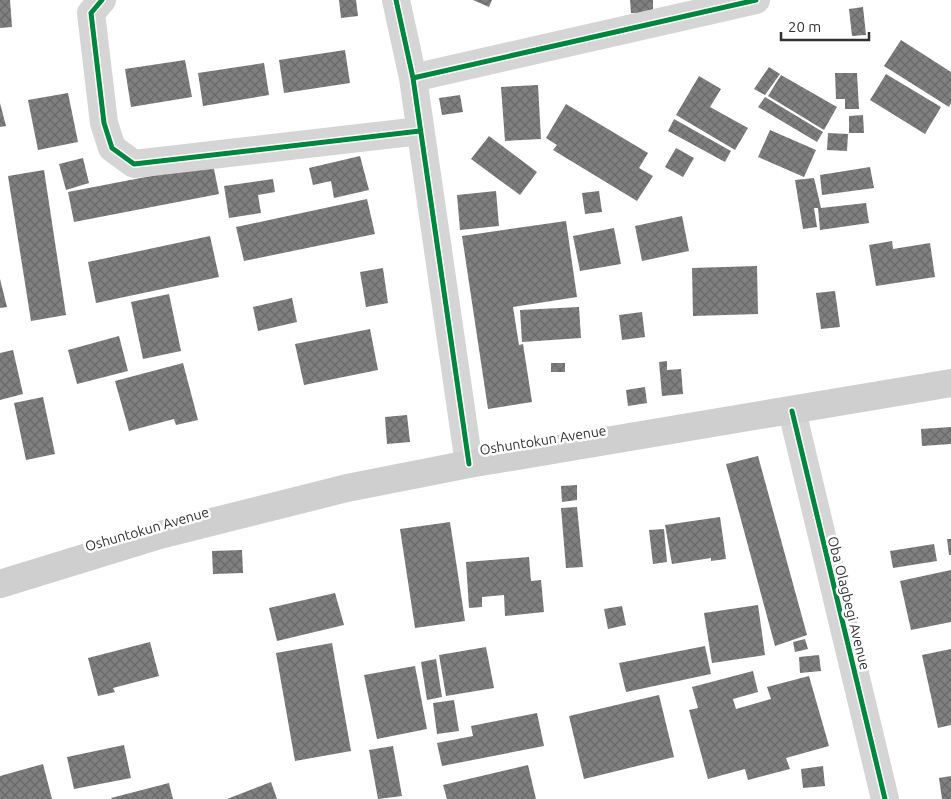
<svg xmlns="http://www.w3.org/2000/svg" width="951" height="799" font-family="Ubuntu,sans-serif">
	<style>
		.building { fill: url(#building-cross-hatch) }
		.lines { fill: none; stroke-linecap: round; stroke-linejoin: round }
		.street { stroke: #d5d5d5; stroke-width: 28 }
		.secondary { stroke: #cfcfcf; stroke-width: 28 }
		.cycleway-casing { stroke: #fff; stroke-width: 8 }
		.cycleway { stroke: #00873e; stroke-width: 5 }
		.labels { text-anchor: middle; stroke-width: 5; stroke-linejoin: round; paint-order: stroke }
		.street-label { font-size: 14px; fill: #313131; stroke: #fff }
	</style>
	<defs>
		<pattern id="building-cross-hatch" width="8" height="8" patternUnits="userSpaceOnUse" patternTransform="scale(1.25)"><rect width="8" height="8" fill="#808080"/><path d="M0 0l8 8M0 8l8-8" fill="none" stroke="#696969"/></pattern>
	</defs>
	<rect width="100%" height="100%" fill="#fff"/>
	<!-- building -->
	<path class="building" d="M0,0H10L12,27L0,28Z
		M339,0H356L358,16L341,18Z
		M473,0H492L489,7Z
		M630,0H653V13H631Z
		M863,7L866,35L852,36L849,9Z
		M901,40L951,72V103L949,107L884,66Z
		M345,50L350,83L284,93L279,60Z
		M185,60L192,97L131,107L125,69Z
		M264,63L269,95L203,106L198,73Z
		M769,67L780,74L765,95L754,89Z
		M835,73H857L859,109H845V99H836Z
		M886,74L941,107L925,134L870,100Z
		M781,75L837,107L824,130L768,96Z
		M699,76L721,89L710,107L748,128L735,150L676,115Z
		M538,85L541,139L505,141L501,87Z
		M68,93L78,142L38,150L28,100Z
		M460,95L463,112L442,115L439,98Z
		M765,97L823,132L817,142L758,107Z
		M0,103L6,126L0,127Z
		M566,104L648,153L639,168L653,176L637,201L553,150L557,145L546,138Z
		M863,115L864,133H849V116Z
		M674,119L731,151L725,162L668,131Z
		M770,130L816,150L804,177L758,157Z
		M828,133L848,134L847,151L827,150Z
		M489,136L537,172L520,195L471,159Z
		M676,148L694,158L683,177L665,167Z
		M360,156L369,190L334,198L331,181L313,185L309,168Z
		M83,158L89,183L66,190L59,164Z
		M213,164L219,194L74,222L68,192Z
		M870,167L874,188L822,195L820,175Z
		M44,170L66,315L31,321L8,176Z
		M814,178L821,208L866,203L869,223L820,230L818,208H814L817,227L803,229L795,180Z
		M273,179L275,192L258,195L261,213L229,218L224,186Z
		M496,191L499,226L460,230L457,195Z
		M599,191L602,212L585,214L582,193Z
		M367,199L375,234L244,261L236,227Z
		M682,216L689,251L642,261L635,226Z
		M566,221L577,297L513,307L519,345L523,344L532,402L488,409L462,236Z
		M614,228L621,264L580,271L573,236Z
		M210,236L219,277L96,303L88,262Z
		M892,241L893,249L930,243L935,277L876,286L869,245Z
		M757,266L758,314L693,316L692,268Z
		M383,268L388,303L366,307L360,272Z
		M0,279L7,307L0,308Z
		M835,291L840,327L821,329L816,293Z
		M169,294L181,351L143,359L131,302Z
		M292,298L297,322L258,331L253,307Z
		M579,307L581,338L522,342L520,310Z
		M642,312L645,337L622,340L619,315Z
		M370,329L378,370L304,385L295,344Z
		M119,336L128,371L77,384L68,350Z
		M13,350L23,394L0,400V353Z
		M667,361V370L681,369L683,394L662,396L659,362Z
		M183,363L198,420L176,425L174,419L129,431L115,381Z
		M551,363H565V372H551Z
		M645,387L647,403L628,406L626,390Z
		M43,397L55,454L26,460L14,403Z
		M407,415L410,442L387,444L385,417Z
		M951,427V444L922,446L921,429Z
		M758,456L807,635L775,646L726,464Z
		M577,485V500L562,502L561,486Z
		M577,507L583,567L566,568L561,508Z
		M720,517L726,559L711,561V558L672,564L665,525Z
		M450,522L465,621L415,628L400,529Z
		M664,529L667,562L653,564L649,530Z
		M947,539H951V555H949Z
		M934,544L937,561L893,568L890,551Z
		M242,550L243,573L213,574L212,551Z
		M529,557L531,581L541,580L544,612L505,616L504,595L482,597V607L469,608L466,562Z
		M951,570V622L911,630L900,581Z
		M335,593L344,625L277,641L269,608Z
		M758,605L765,655L712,663L704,613Z
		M622,606L626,625L608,629L604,609Z
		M805,639L808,649L795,652L793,642Z
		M150,642L159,676L113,688L115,692L98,696L88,658Z
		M332,643L351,751L295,761L276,653Z
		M705,646L711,674L626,692L619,663Z
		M486,647L494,688L446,696L439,655Z
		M951,649V725L938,728L922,655Z
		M819,655L821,671L800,673L799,657Z
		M436,659L442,697L427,700L421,662Z
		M415,666L427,729L377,739L364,675Z
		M753,671L758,692L733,699L736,709L771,699L767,687L809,676L829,746L786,758L790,769L748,780L745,769L708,779L689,710L698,708L692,687Z
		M659,695L674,757L584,779L569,716Z
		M454,700L459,731L437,734L433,703Z
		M537,713L544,746L442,766L437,743L473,736L471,726Z
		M124,745L131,778L74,789L67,757Z
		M393,746L402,796L378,799L369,750Z
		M43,764L52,799H0V776Z
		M528,765L536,799H447L443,785Z
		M823,766L825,786L803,788L801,769Z
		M951,776V799H942L939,778Z
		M271,782L277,799H227Z
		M169,783L173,799H112L111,798Z"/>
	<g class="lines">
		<!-- street -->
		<path class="street" d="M102,0L91,13L104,123L112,148L134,164L420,131
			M396,0L413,78L469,464
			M413,78L756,0
			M792,411L885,799"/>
		<!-- secondary -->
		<path class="secondary" d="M0,584L156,536L347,488L469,464L951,383"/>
		<defs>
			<path id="cycleway" d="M102,0L91,13L104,123L112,148L134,164L420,131
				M396,0L413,78L469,464
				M413,78L756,0
				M792,411L885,799"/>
		</defs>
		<!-- cycleway casing -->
		<use href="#cycleway" class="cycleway-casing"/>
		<!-- cycleway -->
		<use href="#cycleway" class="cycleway"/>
	</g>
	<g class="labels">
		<!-- street labels -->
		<g class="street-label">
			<text transform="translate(543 440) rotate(-9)" y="5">Oshuntokun Avenue</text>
			<text transform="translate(147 529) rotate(-16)" y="5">Oshuntokun Avenue</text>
			<text transform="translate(849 603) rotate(76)" y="5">Oba Olagbegi Avenue</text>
		</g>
	</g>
	<!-- scale -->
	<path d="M781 32v8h88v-8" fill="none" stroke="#313131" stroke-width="2.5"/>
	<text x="788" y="32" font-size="15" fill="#313131" stroke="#ffffff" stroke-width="4" paint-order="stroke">20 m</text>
</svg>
